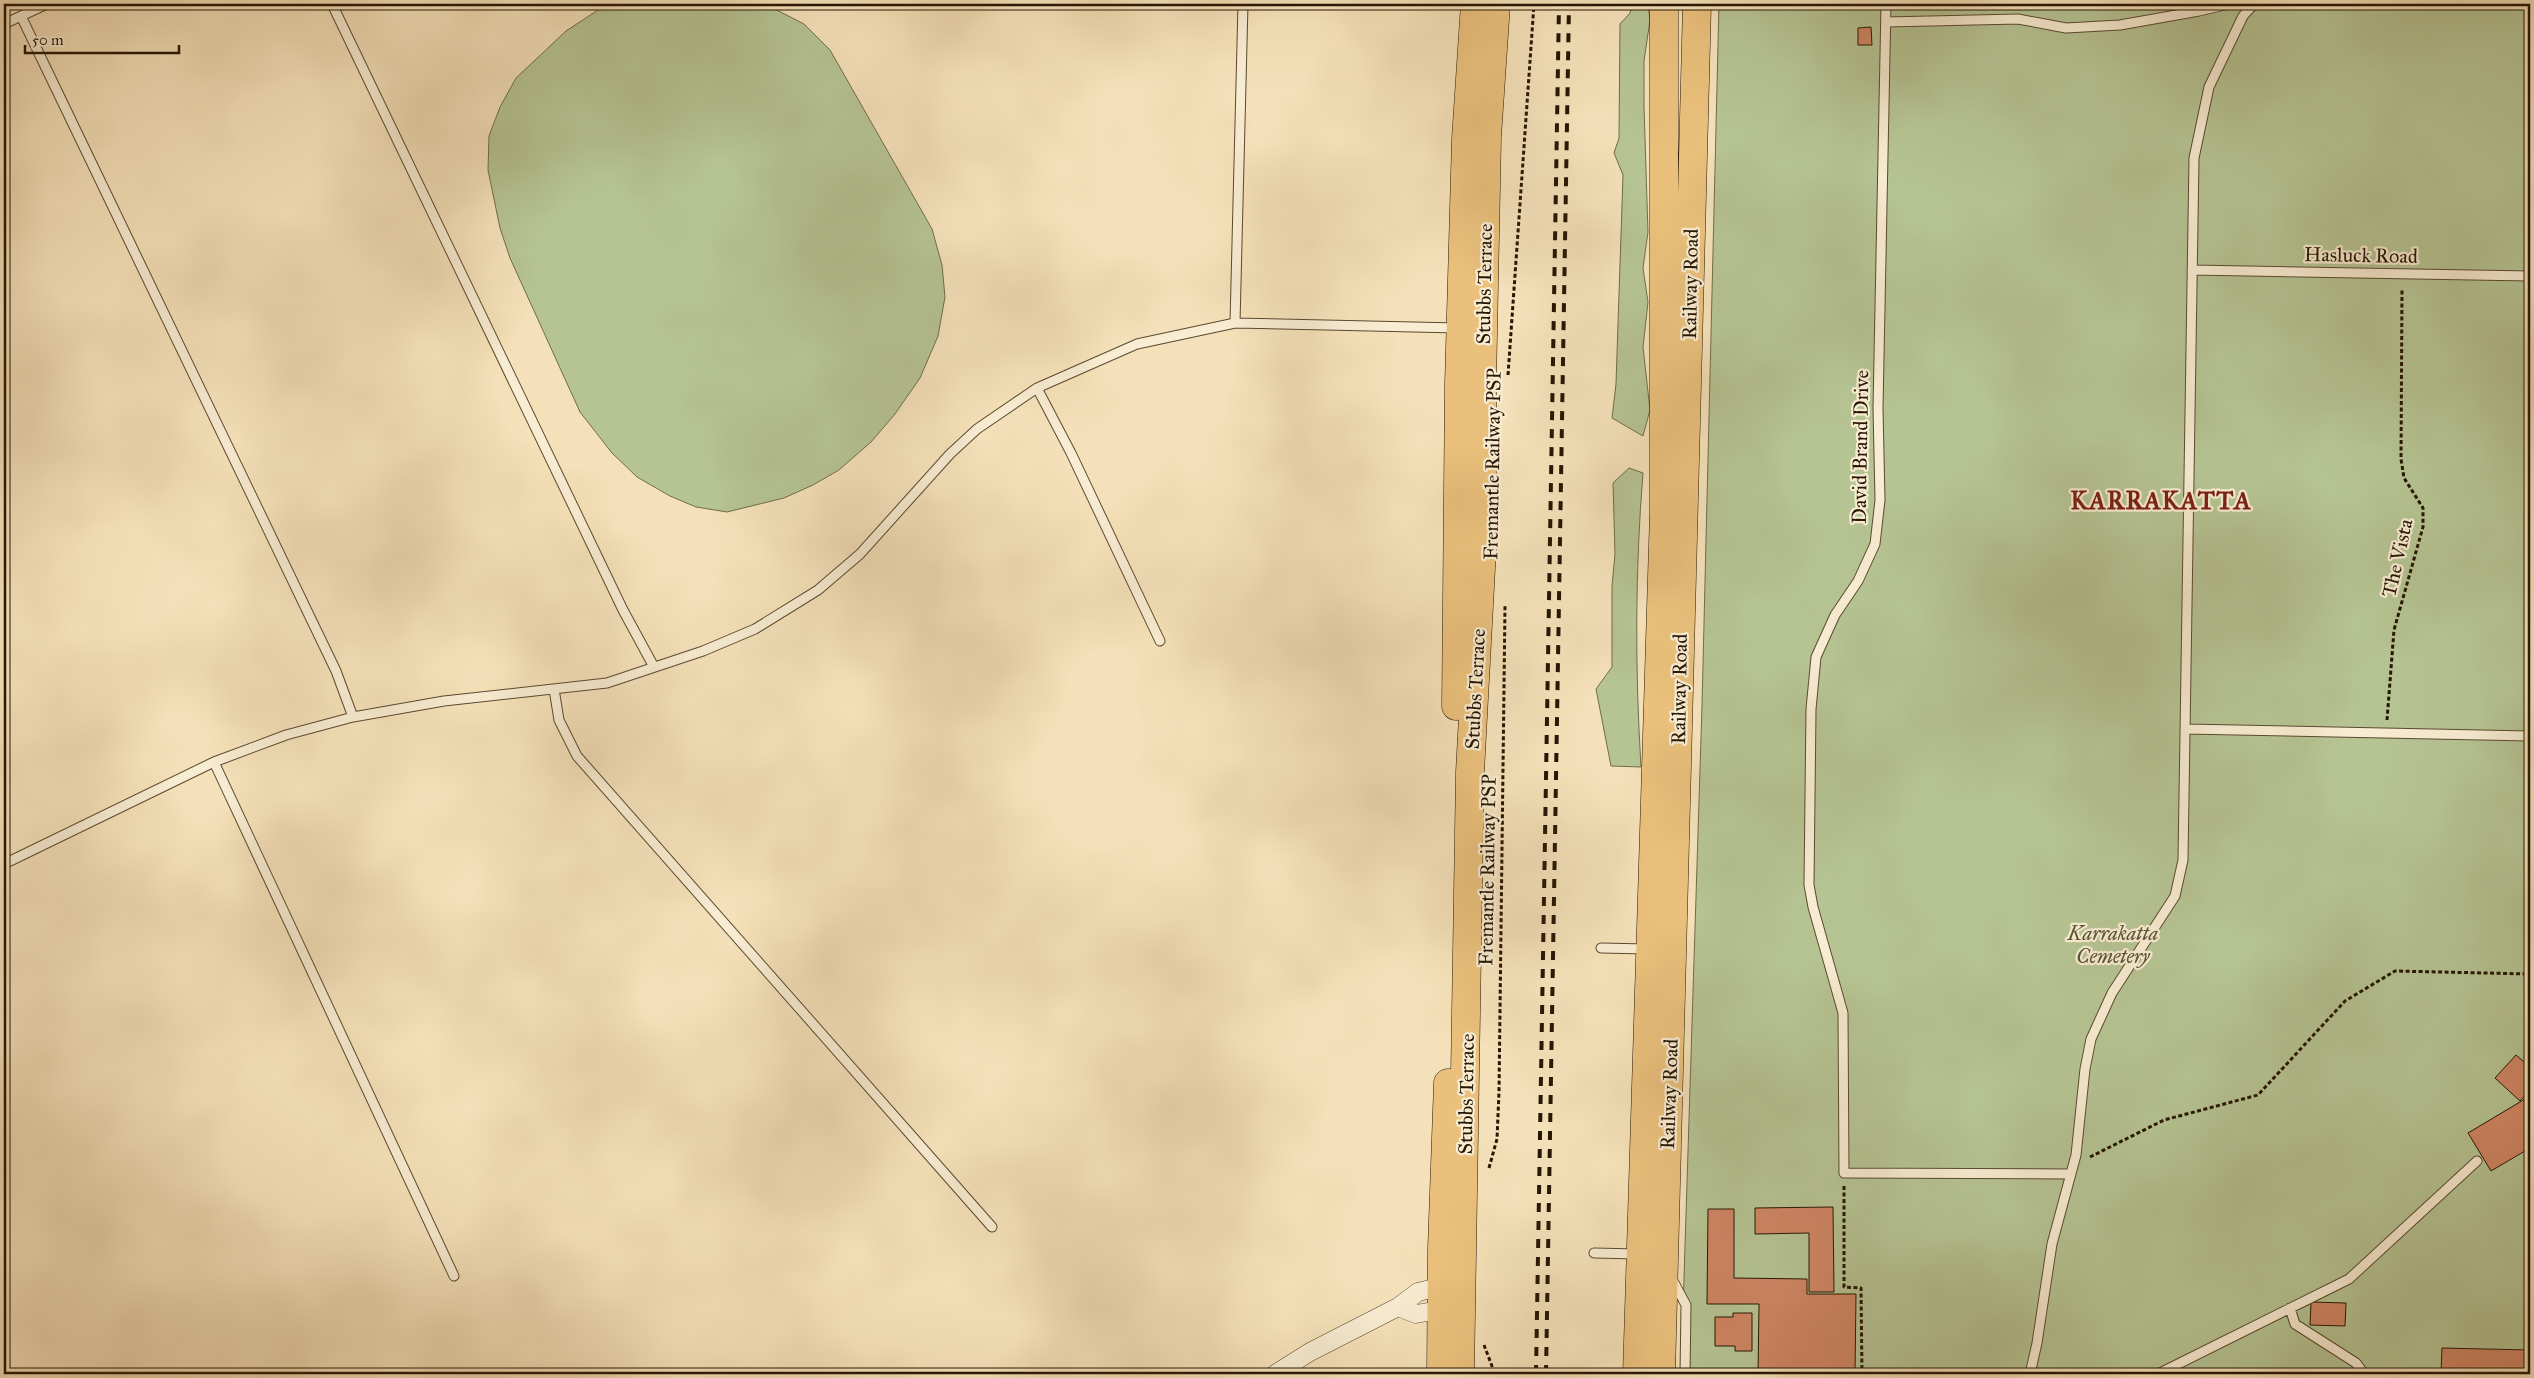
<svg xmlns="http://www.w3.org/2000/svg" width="2534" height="1378" font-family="'IM FELL Great Primer',serif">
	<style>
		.green { fill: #b6c493; stroke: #6e6d4b }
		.building { fill: #cf8664; stroke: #261603 }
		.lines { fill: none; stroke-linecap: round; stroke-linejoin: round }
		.lane-casing { stroke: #5a4930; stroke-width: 11 }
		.street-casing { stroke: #5a4930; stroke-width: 19 }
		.primary-casing { stroke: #261603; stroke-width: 29 }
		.path { stroke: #261603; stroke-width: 3; stroke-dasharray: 4 2.5; stroke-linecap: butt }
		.lane { stroke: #f8ecd2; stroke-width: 9 }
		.street { stroke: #f8ecd2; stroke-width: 18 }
		.primary { stroke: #eac07c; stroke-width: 28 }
		.rail { stroke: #261603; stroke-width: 4; stroke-dasharray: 9 9; stroke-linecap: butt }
		.labels { text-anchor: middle; stroke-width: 4.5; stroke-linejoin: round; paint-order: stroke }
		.street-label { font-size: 20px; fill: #261603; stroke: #f8ecd2 }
		.park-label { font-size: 20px; font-style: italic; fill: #585335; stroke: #f8ecd2 }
		.district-label { font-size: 25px; font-weight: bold; letter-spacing: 1px; fill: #7a1f14; stroke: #f8ecd2 }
	</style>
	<rect width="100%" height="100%" fill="#f5e1b9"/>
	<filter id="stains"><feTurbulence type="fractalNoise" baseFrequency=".004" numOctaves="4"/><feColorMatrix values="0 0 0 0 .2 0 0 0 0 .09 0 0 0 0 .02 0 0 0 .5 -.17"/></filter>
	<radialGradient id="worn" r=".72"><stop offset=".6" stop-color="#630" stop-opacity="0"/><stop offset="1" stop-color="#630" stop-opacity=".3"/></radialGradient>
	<!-- green -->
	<path class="green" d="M615,4H765L804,24L830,50L932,229L942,265L945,297L938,336L920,378L895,414L871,442L839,470L813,485L784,498L727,512L696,507L670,496L637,477L612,453L580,412L510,258L500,228L488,170L489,136L500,107L516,78L566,31L598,10Z
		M1633,4H1648L1650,20L1644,61V106L1648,232L1643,268L1648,302L1643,347L1650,410L1643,436L1612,418L1616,384L1623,175L1614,153L1619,138L1620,24L1630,13Z
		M1719,4H2530V1374H1681L1702,706Z
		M1629,468L1643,473C1635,571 1635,669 1641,767L1611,766L1596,689L1612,667V586L1615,554L1613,483Z"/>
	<!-- building -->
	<path class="building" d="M1871,27L1872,45H1858V28Z
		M2516,1055L2530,1067V1090L2520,1101L2495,1078Z
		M2530,1096V1148L2491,1171L2468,1133Z
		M1833,1207L1834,1292H1809V1233L1755,1234V1208Z
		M1708,1209H1734V1278L1807,1279V1294H1856L1855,1374H1758L1759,1304H1707Z
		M2311,1302L2346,1303L2345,1326L2310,1325Z
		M1733,1313H1752V1351H1735V1346H1715V1317H1733Z
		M2442,1348L2530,1350V1374H2441Z"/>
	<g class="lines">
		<defs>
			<path id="lane" d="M332,4L623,610L654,667
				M1886,4L1878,408L1880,500L1875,544L1858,581L1835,615L1816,657L1811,709L1809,885L1813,907L1843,1013L1844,1173L2071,1174
				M21,16L336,671L353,717
				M1886,22L2018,19L2066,28L2120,25L2199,11L2229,4
				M4,24L47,4
				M2192,270L2530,276
				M1235,323L1243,4
				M1037,388L1071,453L1160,641
				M554,689L559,720L577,756L992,1227
				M2185,729L2530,736
				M214,762L454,1276
				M4,864L214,762L286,735L353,717L444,701L607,683L703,651L755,629L818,590L860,554L950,454L977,429L1037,388L1137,344L1235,323L1458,328
				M1601,948L1647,949
				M1594,1253L1638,1254
				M1672,1279L1686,1305L1685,1374
				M2290,1308L2295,1324L2356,1363L2364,1374
				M2030,1374L2037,1343L2052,1244L2076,1155L2085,1069L2091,1039L2112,993L2175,896L2183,860L2194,158L2209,87L2243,16L2254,4
				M2158,1374L2349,1279L2477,1161"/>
			<path id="street" d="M1398,1307L1416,1314L1451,1308
				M1275,1374L1310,1352L1398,1307L1418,1292L1443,1286L1452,1287"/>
			<path id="primary" d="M1456,706L1459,384L1466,139L1475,4
				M1441,1374L1442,1248L1448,1083
				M1460,1374L1470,772L1483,531L1482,384L1487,137L1496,4
				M1637,1374L1664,513V4
				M1661,1374L1697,4"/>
		</defs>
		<!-- lane casing -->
		<use href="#lane" class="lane-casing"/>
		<!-- street casing -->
		<use href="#street" class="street-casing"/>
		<!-- primary casing -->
		<use href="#primary" class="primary-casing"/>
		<!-- path -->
		<path class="path" d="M1508,375L1534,4
			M2387,720L2394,630L2423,527V508L2404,478L2401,459L2402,288
			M2090,1157L2164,1120L2258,1095L2345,1001L2395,971L2530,974
			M1489,1168L1497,1139L1499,1092L1505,606
			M1844,1186V1287L1861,1288L1862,1374
			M1484,1345L1495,1374"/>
		<!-- lane -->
		<use href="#lane" class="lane"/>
		<!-- street -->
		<use href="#street" class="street"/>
		<!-- primary -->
		<use href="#primary" class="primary"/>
		<!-- rail -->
		<path class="rail" d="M1536,1374L1559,4
			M1546,1374L1569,4"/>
	</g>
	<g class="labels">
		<!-- street labels -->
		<g class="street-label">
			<text transform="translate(2361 255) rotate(1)" y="7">Hasluck Road</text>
			<text transform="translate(1484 284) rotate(-89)" y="7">Stubbs Terrace</text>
			<text transform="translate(1690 284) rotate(-89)" y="7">Railway Road</text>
			<text transform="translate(1860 447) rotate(-89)" y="7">David Brand Drive</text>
			<text transform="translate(1492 464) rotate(-89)" y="7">Fremantle Railway PSP</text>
			<text transform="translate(2397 558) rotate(-77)" y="7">The Vista</text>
			<text transform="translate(1475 689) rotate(-87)" y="7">Stubbs Terrace</text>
			<text transform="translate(1679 689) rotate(-89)" y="7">Railway Road</text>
			<text transform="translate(1487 870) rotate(-89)" y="7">Fremantle Railway PSP</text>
			<text transform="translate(1466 1094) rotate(-89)" y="7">Stubbs Terrace</text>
			<text transform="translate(1669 1094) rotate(-88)" y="7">Railway Road</text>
		</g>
		<!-- park labels -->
		<g class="park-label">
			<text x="2113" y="940">Karrakatta<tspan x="2113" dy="23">Cemetery</tspan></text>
		</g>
		<!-- district labels -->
		<g class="district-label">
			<text x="2161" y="509">KARRAKATTA</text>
		</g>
	</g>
	<!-- margin -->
	<rect width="2534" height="1378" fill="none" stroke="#f5e1b9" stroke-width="20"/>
	<rect x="5" y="5" width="2524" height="1368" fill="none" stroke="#261603" stroke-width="2.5"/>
	<rect x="10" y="10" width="2514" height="1358" fill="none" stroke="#261603"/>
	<!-- scale -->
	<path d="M25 45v8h154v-8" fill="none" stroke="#261603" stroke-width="2.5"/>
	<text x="32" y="45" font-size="15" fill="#261603" stroke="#f8ecd2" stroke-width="4" paint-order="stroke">50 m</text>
	<rect width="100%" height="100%" filter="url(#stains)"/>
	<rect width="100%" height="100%" fill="url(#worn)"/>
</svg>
